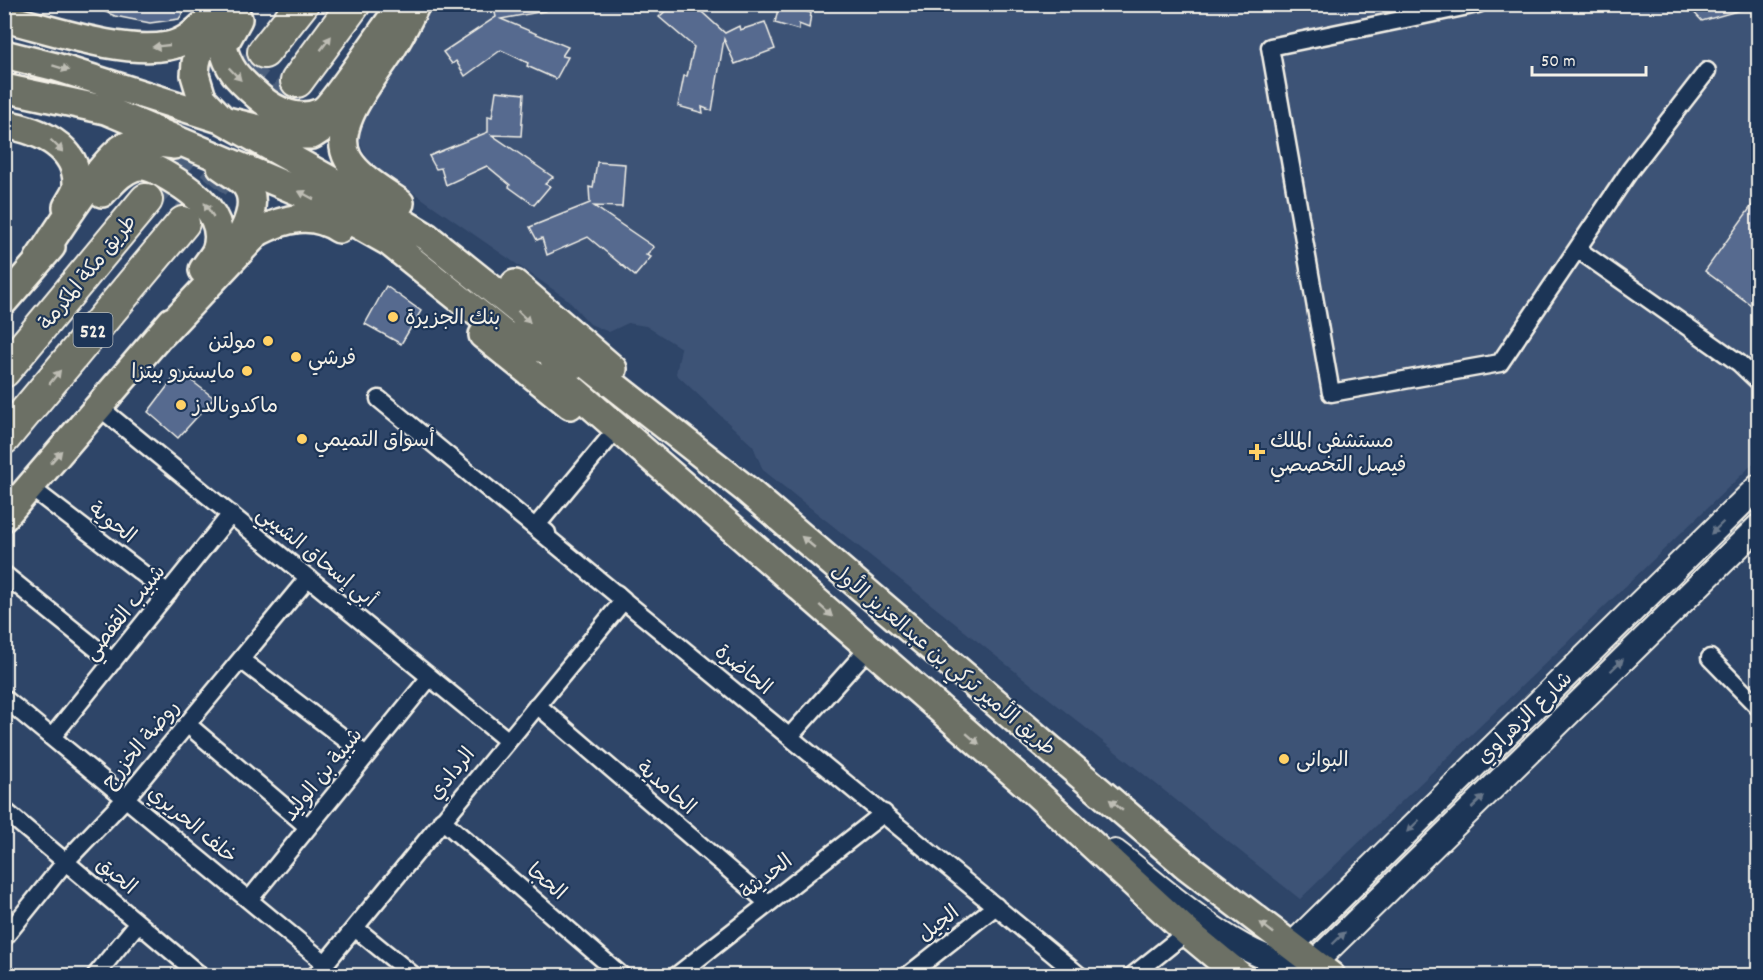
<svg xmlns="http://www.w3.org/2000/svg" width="1763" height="980" font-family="Dekko,'Playpen Sans Arabic',sans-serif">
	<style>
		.built { fill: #3e5376 }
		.building { fill: #566b8f; stroke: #f4f1e8; stroke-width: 1.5 }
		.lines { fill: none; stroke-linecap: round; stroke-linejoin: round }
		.highway-tunnel { stroke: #4c5f7b; stroke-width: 32; stroke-dasharray: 32 16; stroke-linecap: butt }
		.street-casing { stroke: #f4f1e8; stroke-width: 21 }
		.secondary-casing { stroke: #f4f1e8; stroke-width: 28 }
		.primary-casing { stroke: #f4f1e8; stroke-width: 32 }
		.highway-casing { stroke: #f4f1e8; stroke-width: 36 }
		.street { stroke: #1d3557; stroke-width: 16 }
		.secondary { stroke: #1d3557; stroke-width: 24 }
		.primary { stroke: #6c7065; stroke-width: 27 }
		.highway { stroke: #6c7065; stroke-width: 32 }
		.oneway { fill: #bebdb4 }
		.oneway2 { fill: #68778a }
		.poi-dot { fill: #ffd166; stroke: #1d3557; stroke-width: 2 }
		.labels { text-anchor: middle; stroke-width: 4.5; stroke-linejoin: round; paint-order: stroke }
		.shield { fill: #1d3557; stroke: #b4b9bc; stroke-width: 1.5 }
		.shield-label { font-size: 20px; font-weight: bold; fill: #f4f1e8 }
		.street-label { font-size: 21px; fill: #f4f1e8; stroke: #1d3557 }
		.poi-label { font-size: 21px; fill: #f4f1e8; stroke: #1d3557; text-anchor: start }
	</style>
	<rect width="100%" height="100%" fill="#2e4568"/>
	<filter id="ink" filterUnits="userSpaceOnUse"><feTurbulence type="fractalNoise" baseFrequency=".0167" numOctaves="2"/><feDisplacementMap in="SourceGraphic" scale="12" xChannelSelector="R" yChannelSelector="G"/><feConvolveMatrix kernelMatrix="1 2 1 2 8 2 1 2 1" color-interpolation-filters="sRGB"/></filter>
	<g filter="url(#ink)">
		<!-- built -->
		<path class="built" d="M436,5H1758V459L1300,899L763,470L753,446L676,374L681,348L646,326L628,323L609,332L590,324L567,299L368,161L357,135L366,108Z"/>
		<!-- building -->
		<path class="building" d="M87,4H189L179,19L150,23L115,16Z
			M493,4H544L545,11L501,19L568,47L562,56L568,57L556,79L527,66L528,63L501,50L465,76L456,61L452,64L443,52L496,17Z
			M673,4H693L725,33L739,26L740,30L765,22L775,49L735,64L724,39L712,111L702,107L703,113L678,106L684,76H687L694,47L659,17Z
			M779,4H806L805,11L811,13L809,28L799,24V30L775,23Z
			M1686,4H1748V8L1702,21Z
			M496,91L524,94L521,136L492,135L553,177L545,184L550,186L534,205L509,187L510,185L487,166L446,185L441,168L436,169L429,156L488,132V116L492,117Z
			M597,162L625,164L622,207L594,206L654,247L646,255L651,257L635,276L588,237L547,255L542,238L537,240L530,227L590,203L589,187L593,188Z
			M1758,197V310L1705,271Z
			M386,286L421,311L401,344L365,324Z
			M179,371L214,398L178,438L148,412Z"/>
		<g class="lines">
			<!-- highway-tunnel -->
			<path class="highway-tunnel" d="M146,200L264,52
				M183,222L297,81"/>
			<defs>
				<path id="street" d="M1478,4L1270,47L1331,393L1500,363L1631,169L1707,71
					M1577,249L1739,363L1758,381
					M379,399L1080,976
					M99,407L507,740
					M30,487L168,593
					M547,533L537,525L610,437
					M4,574L113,662
					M1710,658L1758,707
					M241,660L366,755
					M4,698L325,963
					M537,705L768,903
					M187,724L308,827
					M790,736L868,649
					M52,737L231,514
					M4,810L201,976
					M442,820L622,976
					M249,900L430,677
					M355,928L414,976
					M4,938L66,861L126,798L308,578
					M95,976L138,923
					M315,976L624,600L616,593
					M676,976L884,813
					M907,976L996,906
					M1132,976L1187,932"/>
				<path id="secondary" d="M1115,852C1157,883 1258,980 1314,963L1758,527
					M1292,963L1290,947L1758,487"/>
				<path id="primary" d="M237,4L200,47L196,63L195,75L202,98L223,120L284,135H312L335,120L349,98
					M4,18C50,29 123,55 168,46C185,43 197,31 210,19
					M238,19L223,46C228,71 240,80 259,97C276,112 300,122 321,112C331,107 380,35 390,21
					M4,54L56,67L223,120L369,202L427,237L528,318L552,353L560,378L1034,791L1187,932L1240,976
					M4,88L106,110L300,192L389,242L505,335L588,365L747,490L1187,866L1331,976
					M4,124C37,130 78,145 77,185C77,192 70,201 67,207
					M221,166C229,172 238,177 244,183C261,201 245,232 233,248
					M102,193C112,183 120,172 134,167C148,163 160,172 172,179C196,193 228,218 216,251C213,257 207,264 203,270
					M400,203C383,191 358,177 348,159C330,127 371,81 387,56C398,40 407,22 416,4
					M38,260C56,234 100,162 124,147C138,139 159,143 174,145
					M515,284L613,369
					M4,301L51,247
					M162,334L258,232C285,218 312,211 339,229
					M483,335L570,405
					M4,517L172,321"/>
				<path id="highway" d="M264,52L302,4
					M297,81L354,4
					M4,371L146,200
					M4,438L183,223"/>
			</defs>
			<!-- street casing -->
			<use href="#street" class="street-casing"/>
			<!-- secondary casing -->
			<use href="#secondary" class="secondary-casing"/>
			<!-- primary casing -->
			<use href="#primary" class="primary-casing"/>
			<!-- highway casing -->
			<use href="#highway" class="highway-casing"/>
			<!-- street -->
			<use href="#street" class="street"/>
			<!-- secondary -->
			<use href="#secondary" class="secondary"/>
			<!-- primary -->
			<use href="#primary" class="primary"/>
			<!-- highway -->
			<use href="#highway" class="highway"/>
		</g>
		<!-- one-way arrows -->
		<defs><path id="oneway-solid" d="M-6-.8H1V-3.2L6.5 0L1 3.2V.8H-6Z" transform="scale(1.5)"/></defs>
		<g class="oneway">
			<use href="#oneway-solid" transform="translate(326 43) rotate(-53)"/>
			<use href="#oneway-solid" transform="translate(161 46) rotate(174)"/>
			<use href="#oneway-solid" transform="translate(61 68) rotate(17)"/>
			<use href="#oneway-solid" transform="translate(235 74) rotate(46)"/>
			<use href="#oneway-solid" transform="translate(57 146) rotate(44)"/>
			<use href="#oneway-solid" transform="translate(306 195) rotate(-152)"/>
			<use href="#oneway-solid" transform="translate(209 210) rotate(-124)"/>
			<use href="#oneway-solid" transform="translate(524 317) rotate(44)"/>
			<use href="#oneway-solid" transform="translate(55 377) rotate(-51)"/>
			<use href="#oneway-solid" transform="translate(56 457) rotate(-49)"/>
			<use href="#oneway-solid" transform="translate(808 542) rotate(-140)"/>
			<use href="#oneway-solid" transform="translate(826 611) rotate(42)"/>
			<use href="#oneway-solid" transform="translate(973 739) rotate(41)"/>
			<use href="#oneway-solid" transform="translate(1116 805) rotate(-140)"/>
			<use href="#oneway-solid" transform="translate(1267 928) rotate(-142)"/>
		</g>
		<g class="oneway2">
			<use href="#oneway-solid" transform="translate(1717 528) rotate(136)"/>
			<use href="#oneway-solid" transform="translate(1617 665) rotate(-44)"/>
			<use href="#oneway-solid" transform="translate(1478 802) rotate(-44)"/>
			<use href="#oneway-solid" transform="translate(1413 826) rotate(136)"/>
			<use href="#oneway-solid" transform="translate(1339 938) rotate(-44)"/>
		</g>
	</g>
	<!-- markers -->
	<g class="poi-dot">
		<circle cx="393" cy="317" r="6"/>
		<circle cx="268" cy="341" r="6"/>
		<circle cx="296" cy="357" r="6"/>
		<circle cx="247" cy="371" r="6"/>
		<circle cx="181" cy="405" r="6"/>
		<circle cx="302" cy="439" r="6"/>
		<path d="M1254 443h6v6h6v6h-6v6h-6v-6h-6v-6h6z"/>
		<circle cx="1284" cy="759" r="6"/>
	</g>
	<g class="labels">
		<!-- shield labels -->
		<rect class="shield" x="73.5" y="313" width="39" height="34" rx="4.5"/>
		<g class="shield-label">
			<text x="93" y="337">522</text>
		</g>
		<!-- street labels -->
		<g class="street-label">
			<text transform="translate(87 272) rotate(-51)" y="7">طريق مكة المكرمة</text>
			<text transform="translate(113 522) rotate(38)" y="7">الحوية</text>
			<text transform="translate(317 556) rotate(39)" y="7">أبي إسحاق الشيبي</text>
			<text transform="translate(124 612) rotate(-51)" y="7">شبيب القفصي</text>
			<text transform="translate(944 659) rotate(40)" y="7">طريق الأمير تركي بن عبدالعزيز الأول</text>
			<text transform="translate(744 669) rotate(39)" y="7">الحاضرة</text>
			<text transform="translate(1524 717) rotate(-44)" y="7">شارع الزهراوي</text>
			<text transform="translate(140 744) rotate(-50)" y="7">روضة الخزرج</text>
			<text transform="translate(451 773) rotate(-51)" y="7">الردادي</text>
			<text transform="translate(322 774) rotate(-51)" y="7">شيبة بن الوليد</text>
			<text transform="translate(667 787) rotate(41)" y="7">الحامدية</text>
			<text transform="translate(193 824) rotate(40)" y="7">خلف الحريري</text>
			<text transform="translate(117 875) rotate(40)" y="7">الحبق</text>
			<text transform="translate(766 876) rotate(-38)" y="7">الحديثة</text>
			<text transform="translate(547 881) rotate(41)" y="7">الحجا</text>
			<text transform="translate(938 923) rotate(-38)" y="7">الجيل</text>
		</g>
		<!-- poi labels -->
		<g class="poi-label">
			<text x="405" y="324">بنك الجزيرة</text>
			<text x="256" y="348" text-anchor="end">مولتن</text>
			<text x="308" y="364">فرشي</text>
			<text x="235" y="378" text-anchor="end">مايسترو بيتزا</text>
			<text x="193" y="412">ماكدونالدز</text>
			<text x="314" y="446">أسواق التميمي</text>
			<text x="1270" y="447">مستشفى الملك<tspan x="1270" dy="24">فيصل التخصصي</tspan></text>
			<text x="1296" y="766">البوانى</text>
		</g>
	</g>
	<!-- margin -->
	<rect width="1763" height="980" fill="none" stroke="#1d3557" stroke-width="24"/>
	<rect x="12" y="12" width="1739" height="956" fill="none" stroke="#f4f1e8" stroke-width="2" filter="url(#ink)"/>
	<!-- scale -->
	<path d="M1532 66v9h114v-9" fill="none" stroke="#f4f1e8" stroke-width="3"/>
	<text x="1541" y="66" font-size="18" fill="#f4f1e8" stroke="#1d3557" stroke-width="4.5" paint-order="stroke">50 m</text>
</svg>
